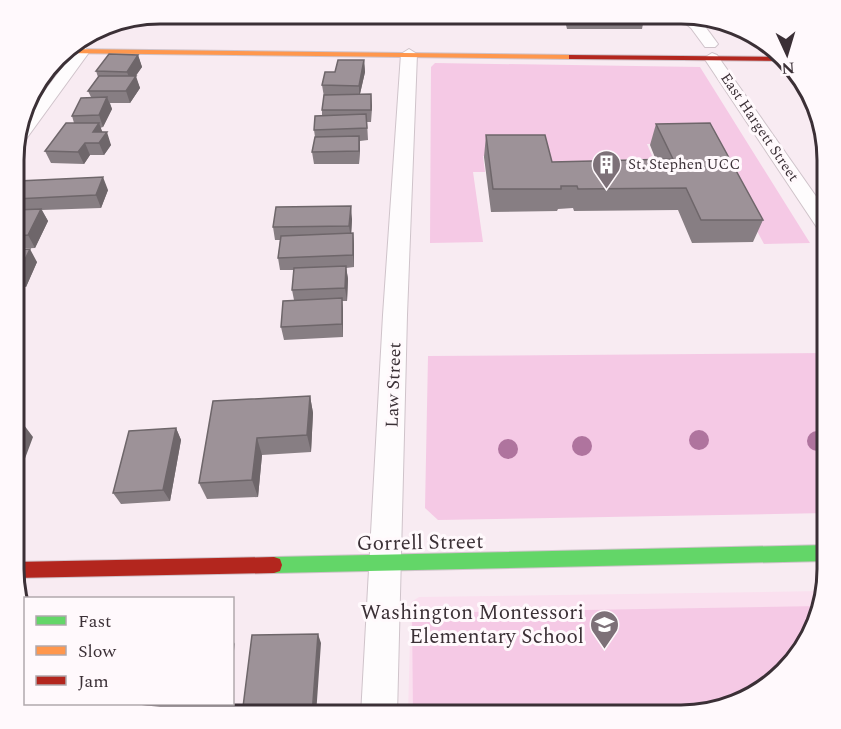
<svg xmlns="http://www.w3.org/2000/svg" width="841" height="729" font-family="Spectral,serif">
	<style>
		.built { fill: #fae0ef }
		.green { fill: #f5c9e5 }
		.lines { fill: none; stroke-linecap: round; stroke-linejoin: round }
		.street-casing { stroke: #cfc3ca; stroke-width: 2 }
		.fast-casing { stroke: #cfc3ca; stroke-width: 2 }
		.slow-casing { stroke: #cfc3ca; stroke-width: 2 }
		.jam-casing { stroke: #cfc3ca; stroke-width: 2 }
		.street { fill: #fefcfd; fill-rule: evenodd }
		.fast { fill: #63d668; fill-rule: evenodd }
		.slow { fill: #ff974d; fill-rule: evenodd }
		.jam { fill: #b3261e; fill-rule: evenodd }
		.tree { fill: #af749e }
		.wall { fill: #877e83 }
		.shaded-wall { fill: #6e666a }
		.building { fill: #9d9298; stroke: #6e666a; stroke-width: 1.5 }
		.labels { text-anchor: middle; stroke-width: 6; stroke-linejoin: round; paint-order: stroke }
		.far-street-label { font-size: 15px; fill: #3b3036; stroke: #fff9fc }
		.far-poi-label { font-size: 15px; fill: #3b3036; stroke: #fff9fc; text-anchor: start }
		.street-label { font-size: 18px; fill: #3b3036; stroke: #fff9fc }
		.near-street-label { font-size: 21px; fill: #3b3036; stroke: #fff9fc }
		.near-poi-label { font-size: 21px; fill: #3b3036; stroke: #fff9fc; text-anchor: end }
		.rim { fill: none; stroke: #3b3036; stroke-width: 3 }
	</style>
	<rect width="100%" height="100%" fill="#f8ebf2"/>
	<!-- built -->
	<path class="built" d="M823,591L816,625L784,673L737,704L691,715H408L411,602L419,597Z"/>
	<!-- green -->
	<path class="green" d="M435,63L700,67L810,243L764,244L712,147L701,143L647,144L662,179L549,171L544,156H483L485,172H473L483,242L430,243L431,67Z
		M827,353V513L438,520L425,508L428,356Z
		M820,606L816,625L784,673L737,704L691,715H413L412,613Z"/>
	<g class="lines">
		<defs>
			<path id="street" d="M674,14C700,14 703,24 718,44L715,47H705L691,28Z
				M99,29L101,32L95,41H85L83,39Z
				M82,46L90,51L21,146L15,147L22,121L77,48Z
				M409,49L417,54L407,315L397,715H361L383,315L401,54Z
				M712,53L717,55L827,212V233L820,232L704,58Z"/>
			<path id="fast" d="M827,545V561L274,573L268,571L266,565L268,559L274,557Z"/>
			<path id="slow" d="M66,49L572,55L576,57L572,59L61,53Z"/>
			<path id="jam" d="M569,55L784,57L788,61L572,59H569Z
				M274,557L280,559L282,565L280,571L274,573L14,578V562Z"/>
		</defs>
		<!-- street casing -->
		<use href="#street" class="street-casing"/>
		<!-- fast casing -->
		<use href="#fast" class="fast-casing"/>
		<!-- slow casing -->
		<use href="#slow" class="slow-casing"/>
		<!-- jam casing -->
		<use href="#jam" class="jam-casing"/>
		<!-- street -->
		<use href="#street" class="street"/>
		<!-- fast -->
		<use href="#fast" class="fast"/>
		<!-- slow -->
		<use href="#slow" class="slow"/>
		<!-- jam -->
		<use href="#jam" class="jam"/>
	</g>
	<!-- trees -->
	<g class="tree">
		<circle cx="699" cy="440" r="10"/>
		<circle cx="817" cy="441" r="10"/>
		<circle cx="582" cy="446" r="10"/>
		<circle cx="508" cy="449" r="10"/>
	</g>
	<!-- wall -->
	<path class="wall" d="M645,14L642,29H567L566,25H555L552,16Z
		M256,20V21H167Z
		M138,55L142,67L135,76L140,88L130,103H110L112,109L103,127L100,128L102,132L111,145L104,155H90L84,164L51,163L45,151L74,123L72,116L91,97L88,91L98,77L96,71Z
		M364,60L365,72L360,94H371V122H367L368,140L360,141L359,164H314L312,152L315,137L314,130L322,115V110L324,97L322,85L335,72Z
		M800,79L813,96L814,102L811,98H807L800,88L801,85L799,82Z
		M656,124L763,220L753,242L692,243L678,210L574,211L573,208L558,209L557,211L491,212L484,157L486,135L552,162L656,160L650,145Z
		M15,187L108,190L101,208L42,210L48,221L35,248L15,249Z
		M352,219L351,233H353L354,246V267L346,268L348,279L347,301H342L343,311V337L284,340L281,327L294,300L292,290L294,270H280L278,258L280,240H275L273,227Z
		M15,250L37,262L26,287H14Z
		M310,396L313,413L311,452L262,455L258,497L207,499L199,483Z
		M176,428L181,440L170,501L121,504L113,493Z
		M227,704L225,715L161,716L155,710Z"/>
	<!-- shaded-wall -->
	<path class="shaded-wall" d="M138,55L142,67L131,83L127,72Z
		M364,60L365,72L359,98V86Z
		M136,76L140,88L130,103L126,91Z
		M371,94L372,106L371,122Z
		M107,97L112,109L103,127L99,115Z
		M99,123L104,136L98,144L93,132Z
		M107,132L111,145L104,155L99,143Z
		M359,136L360,148L359,164Z
		M85,143L90,155L84,164L78,152Z
		M103,177L108,190L101,208L96,195Z
		M351,206L352,219L351,239L349,226Z
		M41,209L48,221L35,248L28,235Z
		M353,233L354,246V267L353,255Z
		M30,249L37,262L26,287L18,274Z
		M346,266L348,279L347,301L345,288Z
		M342,298L343,311V337L342,324Z
		M17,299L25,311L17,327L14,322V304Z
		M310,396L313,413L311,452L307,435Z
		M24,425L33,437L14,488V450Z
		M176,428L181,440L170,501L163,490Z
		M257,438L262,455L258,497L252,480Z
		M318,634L321,643L316,715H312Z
		M232,639L235,644L232,664Z
		M131,704H145L143,712L132,710L130,708Z
		M220,704H227L225,715L219,708Z"/>
	<!-- building -->
	<path class="building" d="M109,54L138,55L127,72L96,71Z
		M338,60H364L359,86L322,85L325,72H335Z
		M99,76H136L126,91H88Z
		M371,94V110H322L324,95Z
		M107,97L99,115L72,116L81,98Z
		M366,114L367,128L314,130L315,116Z
		M66,123H99L93,132H107L99,143H85L78,152L45,151Z
		M710,123L763,220H701L686,188L578,189L577,186H561V189H493L486,135H545L552,162L673,159L656,124Z
		M359,136V151L312,152L315,137Z
		M103,177L96,195L15,199V187L18,181Z
		M351,206L349,226L273,227L276,207Z
		M41,209L28,235L15,236V210Z
		M353,233V255L278,258L281,236Z
		M30,249L18,274H15V250Z
		M346,266L345,288L292,290L294,268Z
		M342,298V324L281,327L283,301Z
		M310,396L307,435L257,438L252,480L199,483L213,401Z
		M24,425L14,450V426Z
		M176,428L163,490L113,493L129,431Z
		M318,634L312,715H242L252,635Z
		M103,704H131L130,708H124Z
		M156,704H220L219,708L155,710Z"/>
	<!-- icons -->
	<defs>
		<symbol id="building-pin" viewBox="-11 -11 22 30"><path d="M0 17L-7.5 6A9.5 9.5 0 1 1 7.5 6Z" fill="#7d7178" stroke="#fff9fc"/><path d="M-4-6H4V6H1V3H-1V6H-4ZM-2.5-4.3h1.7v1.8h-1.7ZM.8-4.3h1.7v1.8H.8ZM-2.5-1h1.7V.8h-1.7ZM.8-1h1.7V.8H.8Z" fill="#fff"/></symbol>
		<symbol id="school-pin" viewBox="-11 -11 22 30"><path d="M0 17L-7.5 6A9.5 9.5 0 1 1 7.5 6Z" fill="#7d7178" stroke="#fff9fc"/><path d="M0-5L7-2L0 1L-7-2ZM-4 1L0 2.5L4 1V4Q0 6-4 4Z" fill="#fff"/></symbol>
	</defs>
	<g fill-rule="evenodd">
		<use href="#building-pin" x="590" y="148" width="33" height="45"/>
		<use href="#school-pin" x="588" y="608" width="33" height="45"/>
	</g>
	<g class="labels">
		<!-- far-street labels -->
		<g class="far-street-label">
			<text transform="translate(760 127) rotate(56)" y="5">East Hargett Street</text>
		</g>
		<!-- far-poi labels -->
		<g class="far-poi-label">
			<text x="628" y="169">St. Stephen UCC</text>
		</g>
		<!-- street labels -->
		<g class="street-label">
			<text transform="translate(393 385) rotate(-88)" y="6">Law Street</text>
		</g>
		<!-- near-street labels -->
		<g class="near-street-label">
			<text transform="translate(420 542) rotate(-1)" y="7">Gorrell Street</text>
		</g>
		<!-- near-poi labels -->
		<g class="near-poi-label">
			<text x="584" y="619">Washington Montessori<tspan x="584" dy="24">Elementary School</tspan></text>
		</g>
	</g>
	<!-- crop -->
	<path d="M0 0H841V729H0ZM160 24H681A136 136 0 0 1 817 160V569A136 136 0 0 1 681 705H160A136 136 0 0 1 24 569V160A136 136 0 0 1 160 24Z" fill="#fff9fc" fill-rule="evenodd"/>
	<path class="rim" d="M160 24H681A136 136 0 0 1 817 160V569A136 136 0 0 1 681 705H160A136 136 0 0 1 24 569V160A136 136 0 0 1 160 24Z"/>
	<!-- legend -->
	<rect x="24" y="597" width="210" height="108" fill="#fff9fc" stroke="#b1a9ad" stroke-width="1.5"/>
	<rect x="36" y="616" width="30" height="9" fill="#63d668" stroke="#b1a9ad" stroke-width="1.5"/>
	<text x="78" y="627" font-size="18" fill="#3b3036">Fast</text>
	<rect x="36" y="646" width="30" height="9" fill="#ff974d" stroke="#b1a9ad" stroke-width="1.5"/>
	<text x="78" y="657" font-size="18" fill="#3b3036">Slow</text>
	<rect x="36" y="676" width="30" height="9" fill="#b3261e" stroke="#b1a9ad" stroke-width="1.5"/>
	<text x="78" y="687" font-size="18" fill="#3b3036">Jam</text>
	<!-- north arrow -->
	<g transform="translate(787 54) rotate(176)" stroke="#fff9fc" stroke-width="4.5" paint-order="stroke">
	<path d="M0-4.5L10 22L0 15L-10 22Z" fill="#3b3036"/>
	<text y="-9" font-size="16" font-weight="bold" text-anchor="middle" fill="#3b3036">N</text>
	</g>
</svg>
